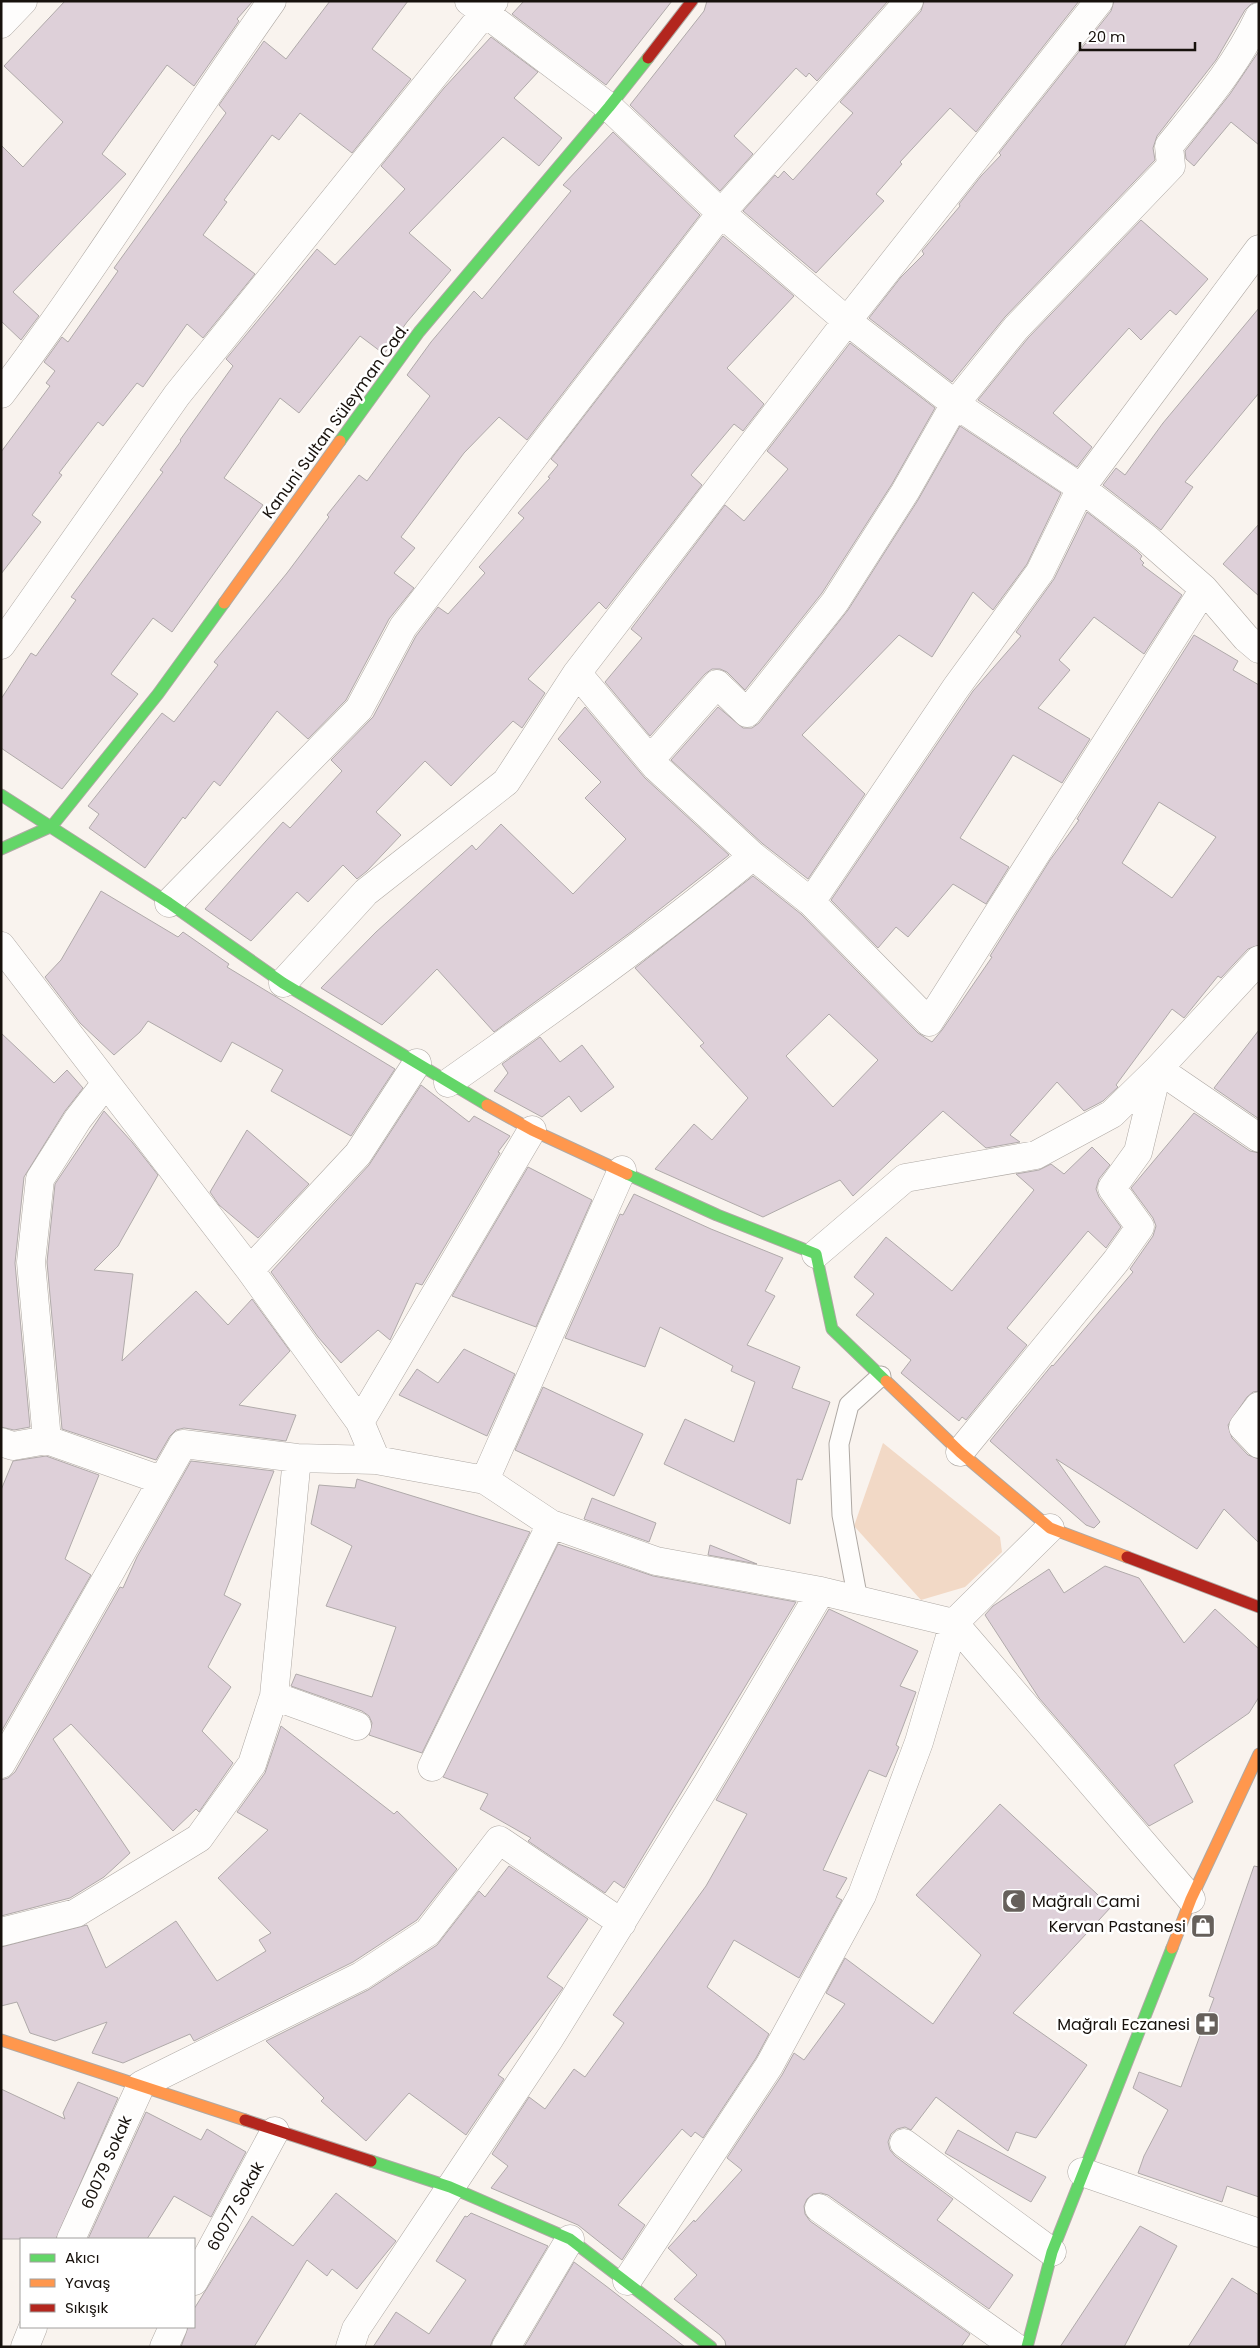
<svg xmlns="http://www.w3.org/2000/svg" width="1260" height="2348" font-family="Poppins,sans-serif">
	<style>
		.green { fill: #f2d9c6 }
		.building { fill: #ded0d9; stroke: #b0aaaa; fill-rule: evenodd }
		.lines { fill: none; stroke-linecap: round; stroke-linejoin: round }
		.lane-casing { stroke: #afa9a4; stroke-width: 21 }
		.street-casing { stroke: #afa9a4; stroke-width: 29 }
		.fast-casing { stroke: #afa9a4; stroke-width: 13 }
		.slow-casing { stroke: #afa9a4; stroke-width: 13 }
		.jam-casing { stroke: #afa9a4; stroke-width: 13 }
		.lane { stroke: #fefdfc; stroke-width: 19 }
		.street { stroke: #fefdfc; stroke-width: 28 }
		.fast { stroke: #63d668; stroke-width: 11 }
		.slow { stroke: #ff974d; stroke-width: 11 }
		.jam { stroke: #b3261e; stroke-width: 11 }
		.labels { text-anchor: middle; stroke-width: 5; stroke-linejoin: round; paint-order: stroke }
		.street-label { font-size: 16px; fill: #17110c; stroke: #fff }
		.poi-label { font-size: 16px; fill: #17110c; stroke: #fff; text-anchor: end }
	</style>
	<rect width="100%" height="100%" fill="#f9f3ee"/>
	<!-- green -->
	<path class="green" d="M883,1443L1000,1537L1002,1552L965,1587L921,1600L854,1526Z"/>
	<!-- building -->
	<path class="building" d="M65,1H253L237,19L239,21L194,86L167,65L102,154L126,174L13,292L39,316L21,340L1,321V145L23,167L63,122L4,66Z
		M330,1H408L372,49L411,79L352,153L300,113L279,140L272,135L224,200L227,202L203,235L255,274L203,338L187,324L143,387L137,383L103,426L98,422L59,473L62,475L32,515L41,522L1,574V452L50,386L46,383L55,371L44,362L62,337L68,342L118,271L114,268L226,113L219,105L264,41L286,59Z
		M524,1H672L606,85L512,14Z
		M707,1H888L817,81L809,73L806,77L796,68L734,136L753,154L720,191L630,105L704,11Z
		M924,1H1079L976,132L950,108L900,162L902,164L876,194L884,201L816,273L743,211L775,175L778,178L784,171L793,180L853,113L840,102L921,11Z
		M1114,1H1259L1251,4L1245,10L1216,60L1157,136L1153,148L1155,160L1005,317L952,382L869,318L901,277L924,254L922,251L960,206L959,204L981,176L1001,155L999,153L1111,11Z
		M491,37L538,72L514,98L562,138L539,166L503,137L409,233L451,270L407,322L384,354L360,336L299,413L280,398L224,478L263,505L172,632L153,618L111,674L138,694L62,789L1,748V699L31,653L36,656L76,600L71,597L163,472L160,470L181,441L180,440L233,366L226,359L317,249L335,265L405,189L381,166L444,88Z
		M1259,51V145L1231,122L1194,166L1186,159L1185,151L1230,94Z
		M613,132L700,215L527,440L499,417L464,453L401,537L415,548L394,573L414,588L389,619L346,700L308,739L277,711L220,786L214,781L185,819L183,817L145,868L89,828L99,814L88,806L162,713L174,722L218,665L214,662L287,573L329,517L327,515L359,475L367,481L430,396L407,375L431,342L474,291L482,299L571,191L563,185Z
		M1141,220L1208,279L1176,315L1170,310L1141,340L1129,328L1053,413L1092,447L1077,467L978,400L1028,338Z
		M723,236L794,296L727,368L764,404L743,431L734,424L691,475L702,485L606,609L599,602L528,679L545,693L522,728L513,721L451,786L425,761L376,812L401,835L367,871L357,879L343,865L308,902L297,892L251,941L205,909L283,822L290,828L342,771L331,760L373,717L416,636L438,607L448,614L485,573L479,567L524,518L518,513L550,478L548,477L558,465L551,459Z
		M1259,308V393L1185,482L1193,487L1161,530L1103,485L1116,468L1125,475L1163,423Z
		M850,343L935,408L892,484L822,593L745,690L727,672L720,669H712L705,674L650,736L605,682L642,638L631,629L725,505L744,521L788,469L767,451Z
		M960,426L1061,493L1027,564L993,610L973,592L932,657L899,635L802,735L865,794L808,879L763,844L671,760L718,707L743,728H752L759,723L848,610L918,500Z
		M1087,512L1136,550L1142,556L1140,559L1144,563L1142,565L1182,595L1144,654L1094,617L1059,660L1070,670L1038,708L1090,739L1062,783L1013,755L960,838L1009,867L986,904L953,884L908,937L896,927L878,948L831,900L973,691L1021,636L1016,632L1054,579Z
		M1259,524V596L1223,564Z
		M1194,635L1238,661L1233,670L1259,685V945L1248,949L1221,978L1218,976L1184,1018L1172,1009L1116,1085L1118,1087L1103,1101L1084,1111L1057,1082L1010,1135L1020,1142L986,1148L943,1111L853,1196L840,1180L763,1217L655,1169L694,1124L712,1140L748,1098L700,1046L704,1043L635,968L753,876L801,914L918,1033L932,1042L942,1030L992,957L990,956L1050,860L1079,820L1077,819ZM1159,802L1216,837L1172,898L1122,863ZM829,1014L878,1060L833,1107L786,1056Z
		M585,707L645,778L729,855L631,932L494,1032L437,969L382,1025L321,988L376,932L472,845L476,850L501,824L573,894L626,839L585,798L601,782L558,739Z
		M101,891L178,937L183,932L229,964L227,967L395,1069L351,1136L271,1091L283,1070L232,1042L221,1062L148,1021L140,1032L114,1055L80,1023L45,977L61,960Z
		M1259,1030V1119L1214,1088Z
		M1,1033L54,1083L67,1070L83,1088L65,1111L24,1177L15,1263L30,1427L14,1430L1,1427Z
		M540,1037L560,1062L582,1045L614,1087L581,1112L569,1096L542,1117L494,1091L508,1073L502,1064Z
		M421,1085L469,1122L474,1116L510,1136L498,1152L500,1153L422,1285L416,1283L390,1340L378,1330L341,1363L318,1337L271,1272L369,1165Z
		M104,1111L132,1142L158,1175L118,1246L94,1270L133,1274L122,1361L196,1291L228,1325L252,1299L290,1351L239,1405L296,1415L286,1441L184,1428L176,1430L170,1436L156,1460L62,1429L47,1262L55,1184Z
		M1194,1113L1250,1151L1259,1153V1391L1253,1392L1247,1397L1228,1425L1232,1438L1248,1455L1259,1459V1543L1224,1509L1197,1549L1056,1459L1100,1522L1094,1528L1086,1525L990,1441L1052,1365L1053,1366L1133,1272L1130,1269L1153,1236L1156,1226L1153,1218L1131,1188Z
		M247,1130L309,1184L258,1238L219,1205L210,1192Z
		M1092,1147L1110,1165L1099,1179L1096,1189L1099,1197L1121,1227L1106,1248L1088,1231L1007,1328L1027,1345L966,1420L962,1417L959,1421L901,1373L911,1360L856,1315L874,1294L854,1277L886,1237L952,1291L1034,1190L1016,1174L1039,1170L1051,1164L1064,1174Z
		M528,1167L592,1200L536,1327L452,1296Z
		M634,1194L711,1229L783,1258L765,1291L775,1296L747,1345L800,1367L792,1388L830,1402L802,1480L797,1479L790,1524L664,1464L685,1419L734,1442L755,1382L731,1371L733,1366L660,1327L645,1367L565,1338L620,1214L623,1215Z
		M464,1349L515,1374L487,1436L399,1395L417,1369L438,1383Z
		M543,1387L643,1434L614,1496L515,1450Z
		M46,1456L99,1475L65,1559L91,1575L1,1732V1490L13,1461Z
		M191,1461L274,1471L224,1595L241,1604L208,1667L231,1687L202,1731L233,1763L199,1812L196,1809L173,1831L71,1724L53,1739L130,1853L104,1877L70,1898L1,1916V1780L8,1778L15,1772L120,1587L123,1588L137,1557Z
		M357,1479L530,1532L422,1753L369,1735L372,1723L369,1716L362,1711L291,1686L296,1674L372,1697L396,1627L326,1606L352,1546L311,1524L319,1485L355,1488Z
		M592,1498L656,1523L649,1542L584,1519Z
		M558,1544L653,1576L796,1602L624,1888L614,1881L605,1893L528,1841L531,1838L480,1809L488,1794L443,1777Z
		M710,1545L757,1564L708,1555Z
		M1105,1566L1139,1578L1184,1643L1215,1609L1259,1649V1697L1249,1713L1174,1765L1193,1802L1149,1826L1039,1698L985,1615L993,1606L1049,1569L1064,1593Z
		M829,1609L918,1651L900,1686L916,1692L896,1745L899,1747L886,1777L869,1770L823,1870L847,1878L836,1897L842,1900L799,1978L734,1940L707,1987L769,2034L756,2058L703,2138L695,2132L691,2137L682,2129L618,2205L645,2225L622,2260L578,2225L491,2188L508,2166L492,2154L529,2097L545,2109L574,2069L585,2077L624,2023L613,2015L706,1886L747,1814L716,1800Z
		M281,1726L394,1814L397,1811L457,1869L417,1920L353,1962L194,2041L190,2034L123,2063L92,2053L107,2022L55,2041L30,2033L17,2002L1,2006V1947L87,1925L106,1968L176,1921L217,1981L266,1951L259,1940L271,1933L218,1878L268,1830L237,1812L265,1773Z
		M1000,1804L1111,1907L1013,2013L1087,2065L1036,2138L1016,2132L1008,2151L936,2097L911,2130L905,2127L897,2129L891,2134L888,2142L890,2150L895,2156L953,2199L937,2220L1013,2275L989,2309L828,2195L821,2193L813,2194L807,2199L804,2206L805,2214L810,2221L970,2334L961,2347H726L725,2341L720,2335L674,2299L697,2275L668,2248L694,2220L695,2222L742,2170L727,2158L782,2075L794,2053L804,2060L845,2004L826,1993L845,1958L933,2024L981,1955L916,1895Z
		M509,1866L588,1919L547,1977L563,1988L498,2075L504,2079L466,2135L409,2093L366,2141L321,2101L324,2098L266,2041L368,1990L437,1945L479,1891L485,1897Z
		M1254,1866L1259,1867V2197L1227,2186L1222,2202L1138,2173L1144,2156L1168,2110L1133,2088L1139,2072L1181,2087L1214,1998L1209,1996Z
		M78,2082L118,2098L56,2239H1V2089L65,2119L63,2113Z
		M146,2112L201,2140L207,2129L246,2152L211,2217L174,2196L147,2239H88Z
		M958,2130L1046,2177L1031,2202L945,2153Z
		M336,2193L396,2241L357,2289L332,2269L327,2276L307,2260L254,2347H181L188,2327H194V2309L252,2216L293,2246Z
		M471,2213L548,2246L493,2339L490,2347H373L396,2312L429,2334L466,2280L436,2261L465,2216L467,2217Z
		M1140,2226L1177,2246L1124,2347H1060Z
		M574,2262L606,2286L685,2347H524Z
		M1232,2278L1259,2295V2347H1188Z"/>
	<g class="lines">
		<defs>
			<path id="lane" d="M858,1600L842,1515L839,1444L849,1405L881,1376"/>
			<path id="street" d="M469,1L609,107L721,213L847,321L955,404L1081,488L1146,538L1204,589L1246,638L1259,649
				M1,24L23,1
				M1,394C97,267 180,131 272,1
				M1,645L177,395L494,1
				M577,673L656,767L753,856L811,902L929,1022L1204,589
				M650,760L717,684L747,713L835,602L905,492L955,404L1016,328L1171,166L1169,146C1202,105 1236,66 1259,17
				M811,902L955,689L1040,572L1081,488L1259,249
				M169,903L359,709L403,627L721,213L909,1
				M1,946L250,1270L360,1422L376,1460
				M283,983L366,892L506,782L577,673L847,321L1099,1
				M448,1083C552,1010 655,937 753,856
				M816,1254L905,1178L1036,1155L1112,1114L1158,1069L1259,960
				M250,1270L358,1154L417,1063
				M1259,1406L1243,1427L1259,1444
				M360,1422L532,1130
				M47,1440L31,1262L40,1179L78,1119L106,1083
				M1,1442L13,1446L47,1440L161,1480
				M960,1452L1116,1261L1140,1227L1112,1188L1138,1152L1158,1069L1259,1138
				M485,1480L622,1170
				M274,1696L357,1726
				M1,1764L183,1444L297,1458L376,1460L485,1480L551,1524L656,1561L821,1591L954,1623L1191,1899
				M432,1767L551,1524
				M1,1932L76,1913L199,1838L252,1764L274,1696L297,1458
				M904,2143L1052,2252
				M1082,2172L1259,2233
				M819,2208L1015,2347
				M71,2239L141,2085L361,1976L428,1932L499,1840L622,1923
				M194,2281L275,2131
				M627,2281L769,2066L862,1895L919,1742L954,1623L1050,1528
				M25,2347L33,2327
				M164,2347L173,2327
				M350,2347L356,2329L550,2038L707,1784L821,1591
				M506,2347L570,2239"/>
			<path id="fast" d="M340,441L419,332L609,107L648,58
				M1,795L169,903L283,983L487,1105
				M1,849L52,826L158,694L224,603
				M627,1174L717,1215L816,1254L832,1329L886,1381
				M371,2161L450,2187L570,2239L711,2347
				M1027,2347L1052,2252L1172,1948"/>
			<path id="slow" d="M224,603L340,441
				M487,1105L532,1130L627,1174
				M886,1381L960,1452L1050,1528L1127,1557
				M1172,1948L1191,1899L1259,1754
				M1,2040L245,2120"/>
			<path id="jam" d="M648,58L692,1
				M1127,1557L1259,1607
				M245,2120L371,2161"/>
		</defs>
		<!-- lane casing -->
		<use href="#lane" class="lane-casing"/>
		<!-- street casing -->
		<use href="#street" class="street-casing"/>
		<!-- fast casing -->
		<use href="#fast" class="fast-casing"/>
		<!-- slow casing -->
		<use href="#slow" class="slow-casing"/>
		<!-- jam casing -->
		<use href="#jam" class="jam-casing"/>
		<!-- lane -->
		<use href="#lane" class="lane"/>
		<!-- street -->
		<use href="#street" class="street"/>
		<!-- fast -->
		<use href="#fast" class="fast"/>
		<!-- slow -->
		<use href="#slow" class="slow"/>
		<!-- jam -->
		<use href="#jam" class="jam"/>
	</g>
	<!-- icons -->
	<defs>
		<symbol id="mosque-square" viewBox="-11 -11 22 22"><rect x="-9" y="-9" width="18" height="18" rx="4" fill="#66605b" stroke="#fff"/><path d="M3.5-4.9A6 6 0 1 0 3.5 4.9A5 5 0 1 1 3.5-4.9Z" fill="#fff"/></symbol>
		<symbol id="shop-square" viewBox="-11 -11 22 22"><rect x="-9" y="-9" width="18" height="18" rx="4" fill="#66605b" stroke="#fff"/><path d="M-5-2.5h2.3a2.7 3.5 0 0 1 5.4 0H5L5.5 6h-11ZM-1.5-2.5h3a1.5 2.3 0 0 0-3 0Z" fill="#fff"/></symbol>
		<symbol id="pharmacy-square" viewBox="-11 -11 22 22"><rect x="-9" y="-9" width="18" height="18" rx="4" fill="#66605b" stroke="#fff"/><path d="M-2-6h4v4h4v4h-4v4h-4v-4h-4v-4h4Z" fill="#fff"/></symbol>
	</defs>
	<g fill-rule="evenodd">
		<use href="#mosque-square" x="1000" y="1887" width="28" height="28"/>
		<use href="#shop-square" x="1189" y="1912" width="28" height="28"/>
		<use href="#pharmacy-square" x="1193" y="2010" width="28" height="28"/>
	</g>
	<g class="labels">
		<!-- street labels -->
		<g class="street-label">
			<text transform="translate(335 421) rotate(-54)" y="6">Kanuni Sultan Süleyman Cad.</text>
			<text transform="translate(106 2162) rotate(-66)" y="6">60079 Sokak</text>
			<text transform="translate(235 2206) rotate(-61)" y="6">60077 Sokak</text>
		</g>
		<!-- poi labels -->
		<g class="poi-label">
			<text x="1032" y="1907" text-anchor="start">Mağralı Cami</text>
			<text x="1186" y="1932">Kervan Pastanesi</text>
			<text x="1190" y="2030">Mağralı Eczanesi</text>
		</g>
	</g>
	<!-- border -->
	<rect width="1260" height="2348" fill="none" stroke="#17110c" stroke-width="5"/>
	<!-- legend -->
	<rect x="20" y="2238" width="175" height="90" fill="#ffffff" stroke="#a2a09e"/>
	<rect x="30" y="2254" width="25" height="8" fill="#63d668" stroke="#a2a09e"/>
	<text x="65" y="2263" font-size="15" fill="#17110c">Akıcı</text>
	<rect x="30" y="2279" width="25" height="8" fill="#ff974d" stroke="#a2a09e"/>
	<text x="65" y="2288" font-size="15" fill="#17110c">Yavaş</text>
	<rect x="30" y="2304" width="25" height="8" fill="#b3261e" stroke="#a2a09e"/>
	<text x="65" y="2313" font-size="15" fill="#17110c">Sıkışık</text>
	<!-- scale -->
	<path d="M1080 42v8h115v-8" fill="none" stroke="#17110c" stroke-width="2.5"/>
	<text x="1088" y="42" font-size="15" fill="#17110c" stroke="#ffffff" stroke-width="4" paint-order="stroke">20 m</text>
</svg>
